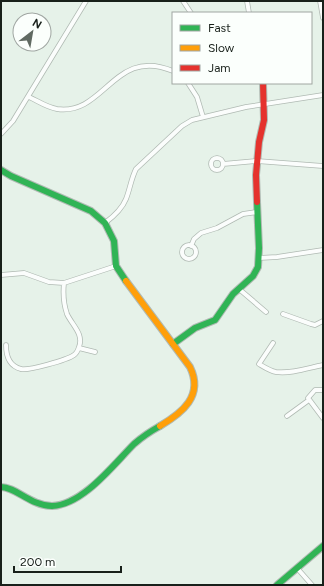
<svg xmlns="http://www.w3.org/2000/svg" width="324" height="586" font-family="Figtree,sans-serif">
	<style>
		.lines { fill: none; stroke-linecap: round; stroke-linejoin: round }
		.street-casing { stroke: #b0bab3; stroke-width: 5.5 }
		.fast-casing { stroke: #b0bab3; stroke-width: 8 }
		.slow-casing { stroke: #b0bab3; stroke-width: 8 }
		.jam-casing { stroke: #b0bab3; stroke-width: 8 }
		.street { stroke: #fbfdfc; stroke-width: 4 }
		.fast { stroke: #30b455; stroke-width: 6 }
		.slow { stroke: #ff9f0a; stroke-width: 6 }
		.jam { stroke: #e5322d; stroke-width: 6 }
	</style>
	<rect width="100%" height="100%" fill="#e6f2e9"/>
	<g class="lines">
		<defs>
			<path id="street" d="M183,1L191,13
				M247,1L249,13
				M320,1L323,18
				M188,83L197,97L203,117
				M29,97C38,101 46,107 57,109C105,116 114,46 173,71
				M1,134L13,121L86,1
				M211 164a6 6 0 1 1 12 0a6 6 0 1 1-12 0Z
				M223,164L257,161L323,166
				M105,223C113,217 122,209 126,199C130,189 131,179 136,169L182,126L192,120L246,107L323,95
				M182 252a7 7 0 1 1 14 0a7 7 0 1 1-14 0Z
				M191,246L194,239L201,233L217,228L243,214L257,212
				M259,258L277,257L323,250
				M1,275L24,273L49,282L64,283L116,266
				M239,289L266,312
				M283,314L311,324L315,325L323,321
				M273,343L259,364C264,367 270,371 276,372C291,374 308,368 323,365
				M6,345C6,355 9,366 21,369C28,371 67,360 74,355C77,353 78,350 79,347C84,334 72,325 67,314C64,305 63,292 64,283
				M79,348L95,352
				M323,390H315L308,398L323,418
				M287,416L309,400
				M297,568L312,585"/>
			<path id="fast" d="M1,170L11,176L91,211L105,223L114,241L116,266L126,281
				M173,344L195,328L215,320L233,294L253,276L258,267L259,248L257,202
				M1,487C16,487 31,506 52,506C83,505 114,464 134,444C142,437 151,431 160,426
				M277,585L323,546"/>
			<path id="slow" d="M126,281L190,367C204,396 182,413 160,426"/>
			<path id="jam" d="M257,202L256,175L259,142L264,120L263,83"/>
		</defs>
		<!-- street casing -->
		<use href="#street" class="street-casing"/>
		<!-- fast casing -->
		<use href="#fast" class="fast-casing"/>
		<!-- slow casing -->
		<use href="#slow" class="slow-casing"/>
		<!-- jam casing -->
		<use href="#jam" class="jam-casing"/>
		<!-- street -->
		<use href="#street" class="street"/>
		<!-- fast -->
		<use href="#fast" class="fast"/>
		<!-- slow -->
		<use href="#slow" class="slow"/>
		<!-- jam -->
		<use href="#jam" class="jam"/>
	</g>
	<!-- border -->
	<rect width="324" height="586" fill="none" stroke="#18201a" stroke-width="4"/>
	<!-- legend -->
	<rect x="172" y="12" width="140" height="72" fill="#fbfffc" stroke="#a0a6a2"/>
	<rect x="180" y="25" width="20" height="6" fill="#30b455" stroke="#a0a6a2"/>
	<text x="208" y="32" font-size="12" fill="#18201a">Fast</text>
	<rect x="180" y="45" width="20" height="6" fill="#ff9f0a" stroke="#a0a6a2"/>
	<text x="208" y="52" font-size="12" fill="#18201a">Slow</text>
	<rect x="180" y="65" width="20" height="6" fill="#e5322d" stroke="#a0a6a2"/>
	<text x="208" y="72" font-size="12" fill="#18201a">Jam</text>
	<!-- north arrow -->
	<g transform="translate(32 32) rotate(31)"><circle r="19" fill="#fbfffc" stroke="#a0a6a2"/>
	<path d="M0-3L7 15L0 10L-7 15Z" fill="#606a62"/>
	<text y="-6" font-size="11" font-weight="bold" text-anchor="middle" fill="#18201a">N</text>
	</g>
	<!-- scale -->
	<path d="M14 566v6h107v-6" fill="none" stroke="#18201a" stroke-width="2"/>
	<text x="20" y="566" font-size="12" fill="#18201a" stroke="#fbfffc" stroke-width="3" paint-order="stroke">200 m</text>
</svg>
